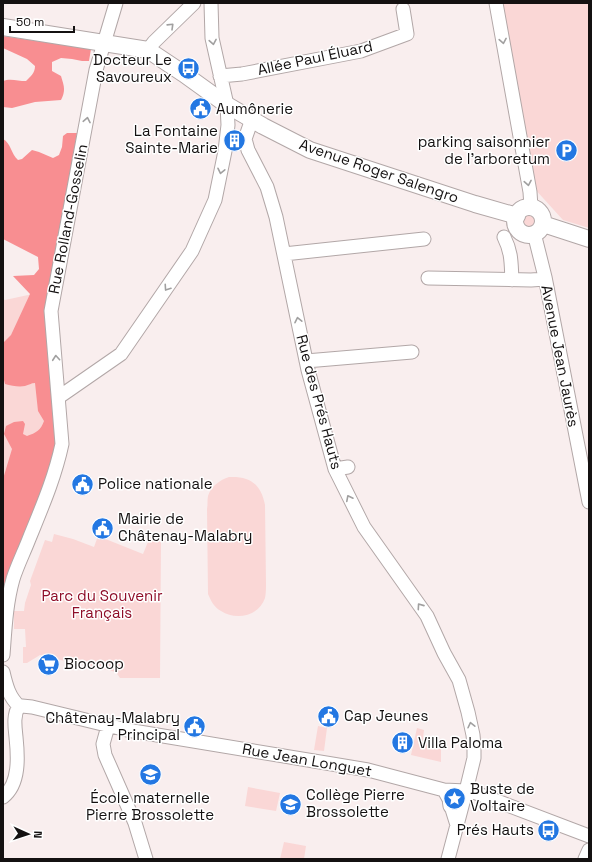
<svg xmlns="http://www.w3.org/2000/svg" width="592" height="862" font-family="'Space Grotesk',sans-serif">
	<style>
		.green { fill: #fad7d6 }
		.forest { fill: #f88e91 }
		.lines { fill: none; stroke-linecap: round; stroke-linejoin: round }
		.minor-casing { stroke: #b2a7a7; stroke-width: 15 }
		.major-casing { stroke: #b2a7a7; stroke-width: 18 }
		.minor { stroke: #fff; stroke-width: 13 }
		.major { stroke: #fff; stroke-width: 16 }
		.oneway { stroke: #a1a0a0 }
		.labels { text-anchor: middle; stroke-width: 3; stroke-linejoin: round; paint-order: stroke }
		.street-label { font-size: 15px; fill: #141111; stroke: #fff }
		.poi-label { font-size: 15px; fill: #141111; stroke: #fff; text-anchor: start }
		.park-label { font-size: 15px; fill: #8e0d28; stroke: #fff }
	</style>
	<rect width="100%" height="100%" fill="#f9eeee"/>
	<!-- green -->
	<path class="green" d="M500,3H589V228L563,220L533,187Z
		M521 221a9 9 0 1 1 18 0a9 9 0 1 1-18 0Z
		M51,290L46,310L51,394L57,443L8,575H7L3,589V299L5,300Z
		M229,477C250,476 261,484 265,505L266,583C266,588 266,593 265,598C259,616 236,621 221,611C214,607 211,601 208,594L207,509C208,505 207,500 208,496C211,486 220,480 229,477Z
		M54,534L73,539L94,547L98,536L143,554L150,537L161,542L160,678H120L116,672L99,668L98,669L88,667L89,662L67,656L65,661L40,655L27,663H23V647H26L25,629H14V611H24L25,603L31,585L30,581L45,540L52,542Z
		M318,726L327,728L324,751L314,750Z
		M417,728L424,730L423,738L441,741V762L411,755Z
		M248,787L280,793L276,811L245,806Z
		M284,842L306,846L304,859H280Z"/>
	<!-- forest -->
	<path class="forest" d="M3,36L91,49L89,61H82L72,59L61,58L52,62V71L61,76C64,86 66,90 61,100L35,102L12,108L3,107V81C10,78 18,81 26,81C31,76 35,73 35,66L27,59L3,48Z
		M67,133H77L51,290L46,309L51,394L57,443L46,488L8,575H7L3,589V479L12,449L4,434L6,426L14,422L23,421L25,424L23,434L27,436C36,433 41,430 44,421L38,411L35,383C31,383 29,385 25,386C19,387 12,386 5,384L3,376V343L11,335L30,294L13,276L34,275L39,269L38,257L3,239V139C11,143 11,154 18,160L22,159L32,150L39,152L53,158L59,155L62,147L63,136Z"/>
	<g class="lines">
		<defs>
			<path id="minor" d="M496,3L530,192L531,207
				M148,50L154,42L194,3
				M220,76L242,74L361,51L407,34L403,9
				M252,119L245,139L248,150L267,187L276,217L308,370L335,469L364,527L427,616L444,653L459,680L468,712L473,735L474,746V758L466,791L448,859
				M534,233L545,277L589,502
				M504,237C512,253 511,263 512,280
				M284,254L424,239
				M428,278L531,280L545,279
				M306,361L412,352
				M59,397L121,354L192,251L215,200L225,151L228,125L227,105L212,38L211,3
				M335,469L348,467
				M3,655C5,629 6,604 13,579C17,566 24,552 29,539C42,507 55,477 62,444L51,311L96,70L116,3
				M3,672C6,685 9,697 19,706
				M19,706H22L32,707L127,730L332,764L368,770L444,790L466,791L476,793L589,836
				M108,726L103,744L105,755L135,823L146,859
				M444,790L449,799L450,806L452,809L457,825
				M3,797C20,784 18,756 16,737C15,727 13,715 19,706
				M585,859L589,850"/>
			<path id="major" d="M3,27L148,50L184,74L227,105L263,126L310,150L475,204L517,216
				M515 221a14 14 0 1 1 28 0a14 14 0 1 1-28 0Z
				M543,224L589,239"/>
		</defs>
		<!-- minor casing -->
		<use href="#minor" class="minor-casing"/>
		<!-- major casing -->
		<use href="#major" class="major-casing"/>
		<!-- minor -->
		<use href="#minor" class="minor"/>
		<!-- major -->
		<use href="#major" class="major"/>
	</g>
	<!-- one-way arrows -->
	<defs><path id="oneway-chevron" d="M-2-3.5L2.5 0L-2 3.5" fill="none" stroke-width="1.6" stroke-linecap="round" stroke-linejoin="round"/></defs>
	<g class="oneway">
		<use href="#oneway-chevron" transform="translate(171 26) rotate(-44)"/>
		<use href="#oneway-chevron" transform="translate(503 41) rotate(80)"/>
		<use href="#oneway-chevron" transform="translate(213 42) rotate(80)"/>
		<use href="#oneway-chevron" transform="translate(87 120) rotate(-79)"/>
		<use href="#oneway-chevron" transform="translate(221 171) rotate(102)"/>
		<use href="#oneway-chevron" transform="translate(528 183) rotate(80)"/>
		<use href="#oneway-chevron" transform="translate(167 288) rotate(124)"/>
		<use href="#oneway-chevron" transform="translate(298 320) rotate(-102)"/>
		<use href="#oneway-chevron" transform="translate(56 358) rotate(-95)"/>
		<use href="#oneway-chevron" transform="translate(349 498) rotate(-117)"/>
		<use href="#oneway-chevron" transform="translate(420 606) rotate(-125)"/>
		<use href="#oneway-chevron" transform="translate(471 725) rotate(-103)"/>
	</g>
	<!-- icons -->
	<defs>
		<symbol id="bus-disc" viewBox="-11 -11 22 22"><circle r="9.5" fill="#2377e2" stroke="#fff"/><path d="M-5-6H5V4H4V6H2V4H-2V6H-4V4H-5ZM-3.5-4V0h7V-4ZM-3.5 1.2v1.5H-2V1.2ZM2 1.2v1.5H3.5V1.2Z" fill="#fff"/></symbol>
		<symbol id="civic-disc" viewBox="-11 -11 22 22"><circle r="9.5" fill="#2377e2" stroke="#fff"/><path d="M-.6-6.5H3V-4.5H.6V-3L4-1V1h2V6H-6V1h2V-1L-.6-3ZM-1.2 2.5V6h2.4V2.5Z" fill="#fff"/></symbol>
		<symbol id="building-disc" viewBox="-11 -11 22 22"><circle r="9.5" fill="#2377e2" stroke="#fff"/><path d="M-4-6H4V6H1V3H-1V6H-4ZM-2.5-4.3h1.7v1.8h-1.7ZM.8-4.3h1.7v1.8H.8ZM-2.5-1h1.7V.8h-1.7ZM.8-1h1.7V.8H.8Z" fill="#fff"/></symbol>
		<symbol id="parking-disc" viewBox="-11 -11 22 22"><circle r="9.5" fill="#2377e2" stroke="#fff"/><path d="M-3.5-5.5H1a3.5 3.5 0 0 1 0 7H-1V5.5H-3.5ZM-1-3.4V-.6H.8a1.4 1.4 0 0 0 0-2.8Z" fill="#fff"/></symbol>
		<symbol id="supermarket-disc" viewBox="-11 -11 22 22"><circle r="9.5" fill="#2377e2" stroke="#fff"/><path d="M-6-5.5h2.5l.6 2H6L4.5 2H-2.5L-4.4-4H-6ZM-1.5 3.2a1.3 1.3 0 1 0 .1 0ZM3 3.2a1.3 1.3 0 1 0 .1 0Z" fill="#fff"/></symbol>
		<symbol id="school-disc" viewBox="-11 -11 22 22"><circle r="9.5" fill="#2377e2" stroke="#fff"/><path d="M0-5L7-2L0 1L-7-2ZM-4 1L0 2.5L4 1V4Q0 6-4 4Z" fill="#fff"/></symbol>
		<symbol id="sight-disc" viewBox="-11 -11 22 22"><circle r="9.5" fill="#2377e2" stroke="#fff"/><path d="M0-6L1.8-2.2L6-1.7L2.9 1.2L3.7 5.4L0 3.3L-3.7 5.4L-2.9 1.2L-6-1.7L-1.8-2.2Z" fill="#fff"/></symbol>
	</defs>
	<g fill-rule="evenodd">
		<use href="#bus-disc" x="176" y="56" width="25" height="25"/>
		<use href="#civic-disc" x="188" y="96" width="25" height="25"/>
		<use href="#building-disc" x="222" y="128" width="25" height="25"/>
		<use href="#parking-disc" x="554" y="138" width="25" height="25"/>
		<use href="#civic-disc" x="70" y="472" width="25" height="25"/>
		<use href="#civic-disc" x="90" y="516" width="25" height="25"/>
		<use href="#supermarket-disc" x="36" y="652" width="25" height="25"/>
		<use href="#civic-disc" x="316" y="704" width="25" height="25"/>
		<use href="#civic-disc" x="182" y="714" width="25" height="25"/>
		<use href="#building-disc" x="390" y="730" width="25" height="25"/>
		<use href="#school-disc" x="138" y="762" width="25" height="25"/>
		<use href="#sight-disc" x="442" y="786" width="25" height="25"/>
		<use href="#school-disc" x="278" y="792" width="25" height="25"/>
		<use href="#bus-disc" x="536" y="818" width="25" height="25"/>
	</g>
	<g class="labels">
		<!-- street labels -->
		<g class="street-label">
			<text transform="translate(315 58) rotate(-12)" y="5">Allée Paul Éluard</text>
			<text transform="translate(379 171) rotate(19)" y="5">Avenue Roger Salengro</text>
			<text transform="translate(68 219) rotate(-79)" y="5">Rue Rolland-Gosselin</text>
			<text transform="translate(560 356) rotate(79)" y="5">Avenue Jean Jaurès</text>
			<text transform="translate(319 402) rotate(75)" y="5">Rue des Prés Hauts</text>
			<text transform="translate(307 760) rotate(10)" y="5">Rue Jean Longuet</text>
		</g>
		<!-- poi labels -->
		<g class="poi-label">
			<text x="172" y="65" text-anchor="end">Docteur Le<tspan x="172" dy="17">Savoureux</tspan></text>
			<text x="216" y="114">Aumônerie</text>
			<text x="218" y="136" text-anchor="end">La Fontaine<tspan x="218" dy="17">Sainte-Marie</tspan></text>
			<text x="550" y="147" text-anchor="end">parking saisonnier<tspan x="550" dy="17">de l'arboretum</tspan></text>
			<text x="98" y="489">Police nationale</text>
			<text x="118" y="524">Mairie de<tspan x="118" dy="17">Châtenay-Malabry</tspan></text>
			<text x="64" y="669">Biocoop</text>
			<text x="344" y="721">Cap Jeunes</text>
			<text x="180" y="723" text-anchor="end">Châtenay-Malabry<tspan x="180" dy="17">Principal</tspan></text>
			<text x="418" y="748">Villa Paloma</text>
			<text x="470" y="794">Buste de<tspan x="470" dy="17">Voltaire</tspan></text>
			<text x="306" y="800">Collège Pierre<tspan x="306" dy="17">Brossolette</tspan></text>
			<text x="150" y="803" text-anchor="middle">École maternelle<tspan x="150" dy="17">Pierre Brossolette</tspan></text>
			<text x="534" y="835" text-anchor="end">Prés Hauts</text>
		</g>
		<!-- park labels -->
		<g class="park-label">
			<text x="102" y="601">Parc du Souvenir<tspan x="102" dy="17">Français</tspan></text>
		</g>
	</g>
	<!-- border -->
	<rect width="592" height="862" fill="none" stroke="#141111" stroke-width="8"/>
	<!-- north arrow -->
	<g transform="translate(28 834) rotate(93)" stroke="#ffffff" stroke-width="3" paint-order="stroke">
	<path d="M0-3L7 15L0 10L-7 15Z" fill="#141111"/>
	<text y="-6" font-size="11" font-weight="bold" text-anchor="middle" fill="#141111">N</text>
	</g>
	<!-- scale -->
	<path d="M10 26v6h64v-6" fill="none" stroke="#141111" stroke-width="2"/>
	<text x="16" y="26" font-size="12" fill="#141111" stroke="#ffffff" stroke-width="3" paint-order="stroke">50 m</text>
</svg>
